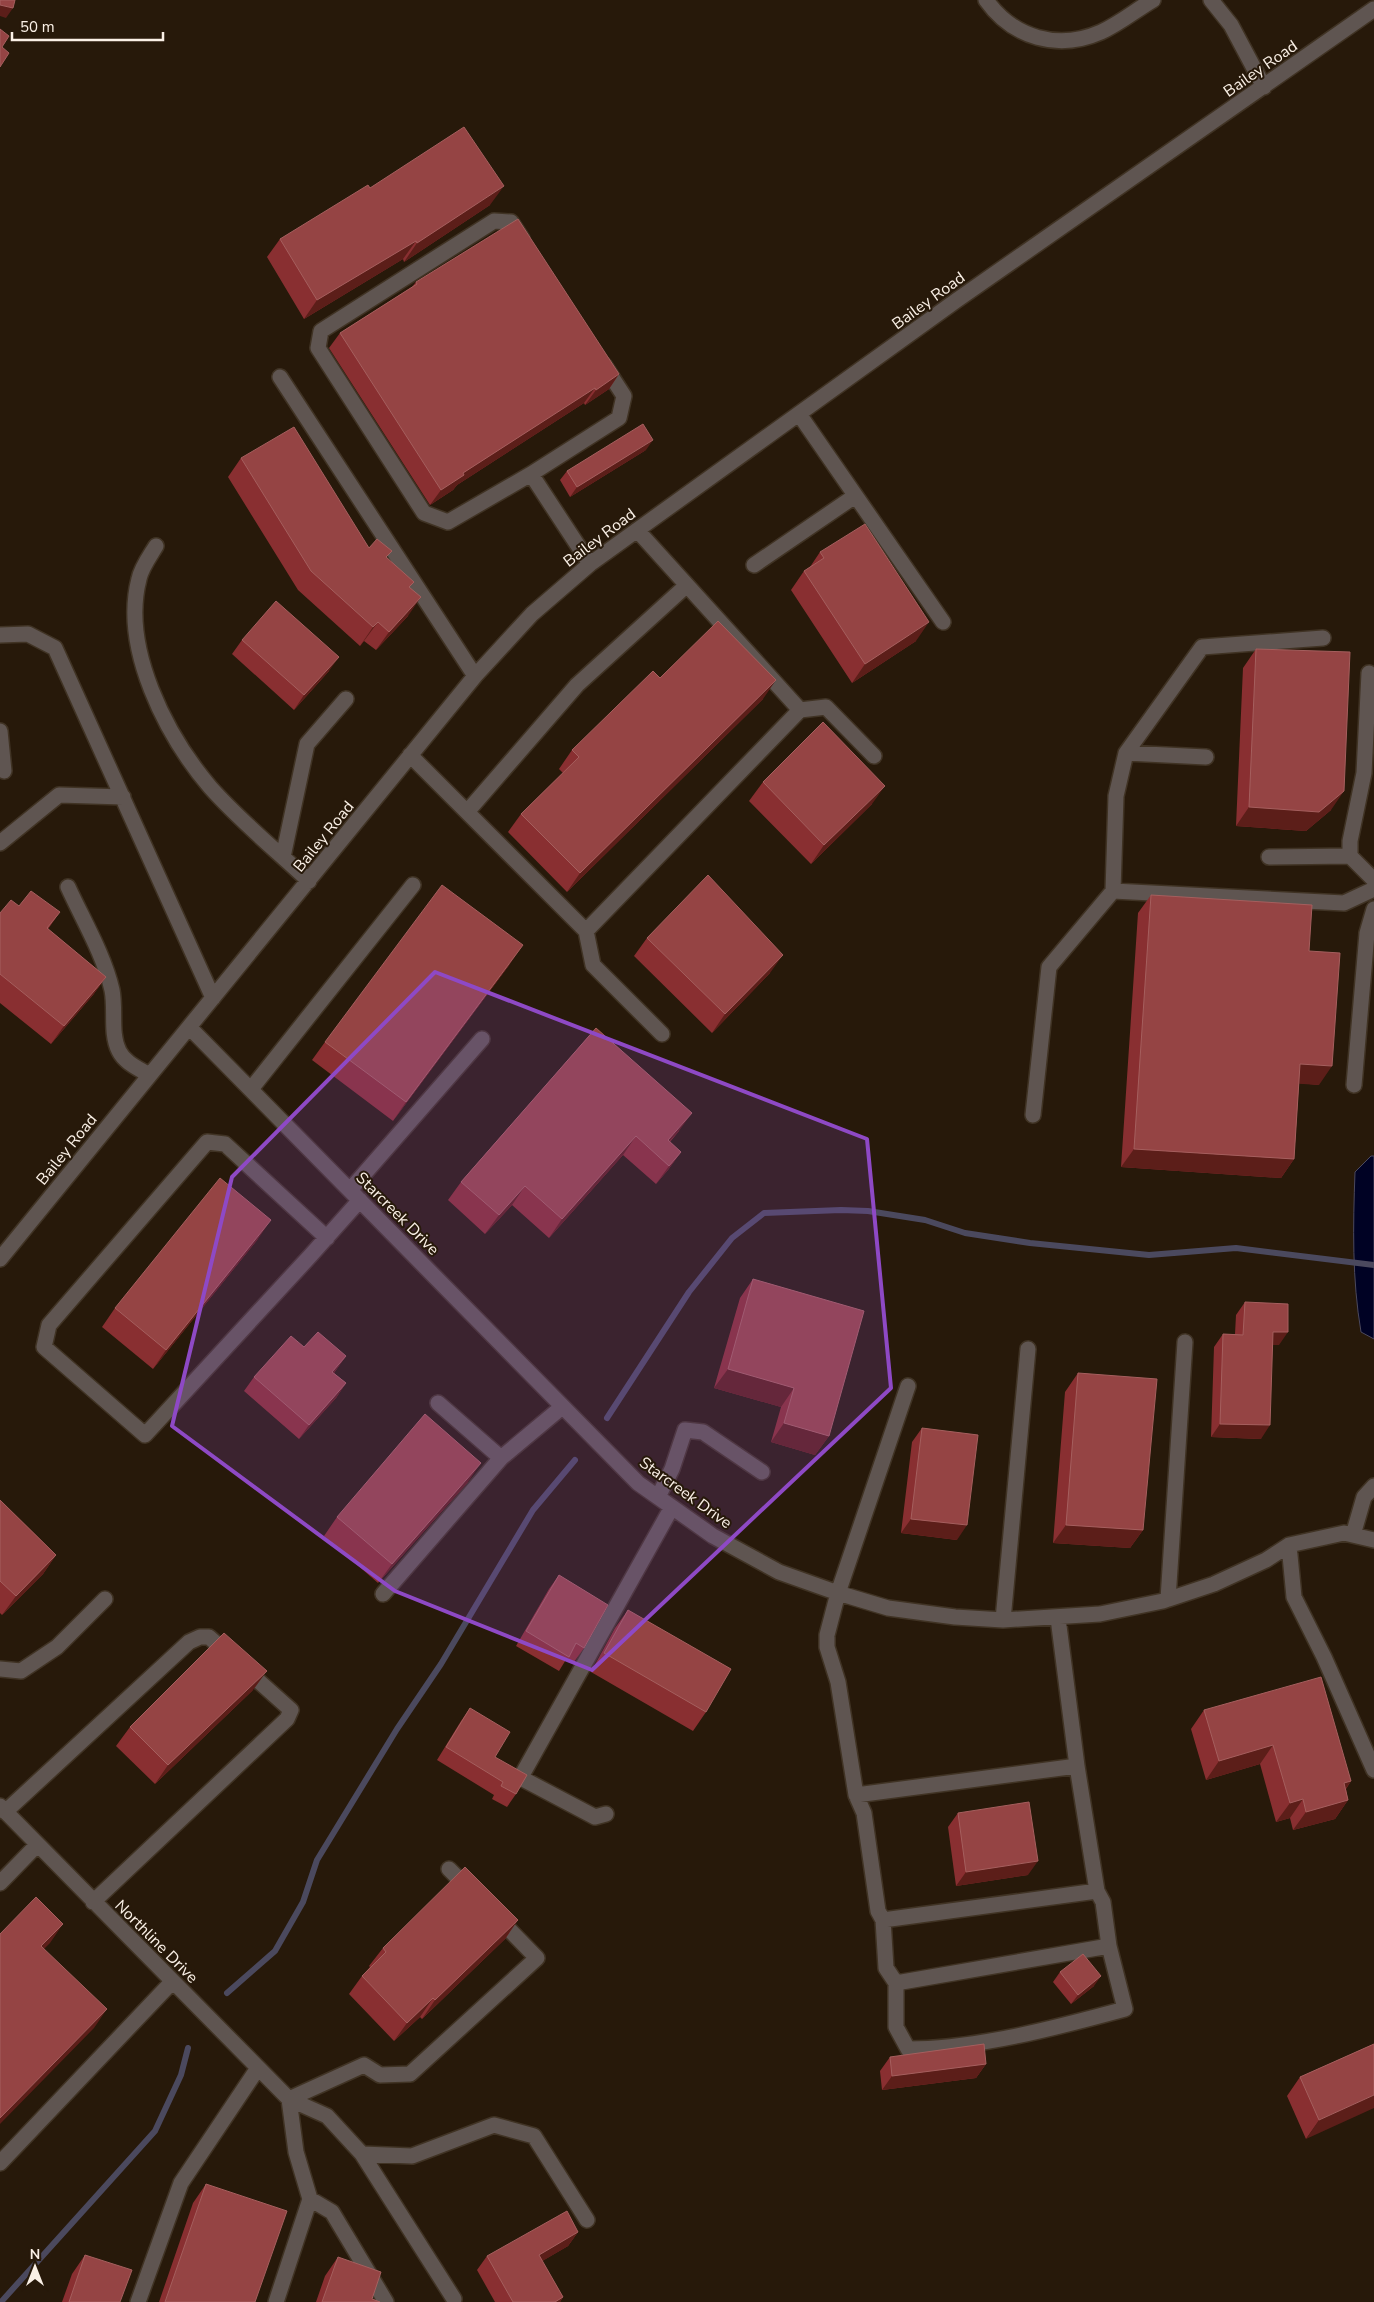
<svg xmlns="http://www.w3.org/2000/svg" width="1374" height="2302" font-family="'Nunito Sans',sans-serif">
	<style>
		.water { fill: #000224; stroke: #4b495e }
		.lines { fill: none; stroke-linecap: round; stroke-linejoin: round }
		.stream { stroke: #4b495e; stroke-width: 6 }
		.minor-casing { stroke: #403324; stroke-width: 18 }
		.minor { stroke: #5f5551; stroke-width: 15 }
		.wall { fill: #892f31 }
		.shaded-wall { fill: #5c1e19 }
		.building { fill: #954444; stroke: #a55f5e }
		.marked { fill: #8e49c5; fill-opacity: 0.2; stroke: #8e49c5; stroke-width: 4; stroke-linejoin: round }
		.labels { text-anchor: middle; stroke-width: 4; stroke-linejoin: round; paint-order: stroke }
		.street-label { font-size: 16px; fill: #faf0e6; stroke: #27190a }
	</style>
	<rect width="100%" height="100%" fill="#27190a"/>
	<!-- water -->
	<path class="water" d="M1371,1156H1374V1339L1361,1332C1352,1279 1353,1226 1355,1172Z"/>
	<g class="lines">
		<!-- stream -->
		<path class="stream" d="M607,1418L689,1292L732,1238L764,1213L841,1210L868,1211L925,1220L965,1233L1030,1243L1149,1255L1236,1248L1374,1265
			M227,1993L275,1951L303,1902L317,1860L397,1729L441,1664L533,1510L575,1460
			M1,2302L155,2131L181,2075L188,2048"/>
		<defs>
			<path id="minor" d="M986,0C1013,38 1058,51 1101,32C1119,24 1136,10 1153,0
				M1211,0L1231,25L1264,87
				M522,239L511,222L494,221L321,331L318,348L424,513L448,522L531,474
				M280,377L475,676
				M799,414L943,622
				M156,546C150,556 141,568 139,579C121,648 166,735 210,787C240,821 276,850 309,881
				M590,564L531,474L619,418L624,396L604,365
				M754,565L855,496
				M0,635L28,634L55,648L213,998
				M1369,673L1364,773L1350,841V856L1374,880
				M800,710L826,707L874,756
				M0,731L4,771
				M1126,753L1206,757
				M410,755L586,931L800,710L637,530
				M467,812L577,685L687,585
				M0,843L59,795L123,797
				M283,857L307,744L346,699
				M1269,857L1350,856
				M68,887C83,920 104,955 112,990C116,1010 110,1033 119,1051C125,1063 138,1068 149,1075
				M1113,891L1116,796L1126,753L1202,647L1323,638
				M586,931L593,965L662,1034
				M190,1028L638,1483L713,1536L779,1572L838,1593L888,1608L955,1617L1003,1620L1100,1614L1163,1601L1214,1584L1266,1560L1289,1545L1344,1533L1374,1540
				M1354,1085L1367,933L1374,909
				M251,1089L413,885
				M1033,1115L1049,967L1113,891L1344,903L1374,889
				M350,1190L482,1039
				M327,1238L225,1144L207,1142L49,1325L44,1347L145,1435L311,1255L360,1200
				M0,1259L475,676L532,614L590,564L957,300L1374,9
				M908,1386L838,1593L827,1635V1647L838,1682L856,1795L1077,1766L1058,1618
				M438,1403L501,1458
				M658,1497L672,1469L685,1430L703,1432L762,1472
				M1353,1535L1364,1497L1374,1486
				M1289,1545L1294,1597L1324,1657L1374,1770
				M383,1594L501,1458L562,1407
				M1168,1599L1185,1342
				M1003,1620L1028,1349
				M0,1669L21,1671L57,1647L105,1599
				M856,1795L864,1813L878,1911L883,1920L886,1968L896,1983V2027L908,2049C977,2049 1059,2027 1125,2009L1109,1946L1103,1902L1097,1891L1077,1766
				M0,1806L289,2099L327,2116L362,2154L454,2299
				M5,1812L189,1642L200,1637H209L291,1710L287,1719L93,1902
				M606,1814L595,1817L523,1779L522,1775L672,1507
				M449,1869L469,1889
				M0,1883L37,1845
				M883,1920L1097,1891
				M896,1983L1109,1946
				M289,2099L364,2065L380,2075L410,2074L537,1958L496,1916
				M362,2154L412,2156L494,2125L534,2136L587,2220
				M0,2163L172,1982
				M310,2199L332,2212L386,2302
				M138,2302L181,2183L258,2068
				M276,2302L310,2199L296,2152L289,2099"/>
		</defs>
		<!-- minor casing -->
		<use href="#minor" class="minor-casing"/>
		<!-- minor -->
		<use href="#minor" class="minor"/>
	</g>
	<!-- wall -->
	<path class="wall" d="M370,188L490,205L404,262L403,259L304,319L267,257L280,239Z
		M416,282L619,374L609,389L585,405L584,403L457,485L453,490L430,505L329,348L340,333L412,287Z
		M646,450L570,497L560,480L567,471Z
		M241,458L369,548L387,558L410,588L408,616L376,650L364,641L360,646L298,590L228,477Z
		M820,552L916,641L852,683L791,590L804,571L810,567Z
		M242,640L329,671L294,710L232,654Z
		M1256,649L1331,810L1306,831L1236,826L1243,668Z
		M660,678L763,699L567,892L508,832L521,814L563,773L559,769L572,750Z
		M763,782L872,804L811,864L749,801Z
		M1151,895L1319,1085L1299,1083L1294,1159L1281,1178L1121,1167L1138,913Z
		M19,906L60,912L48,929L106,977L93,995L51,1044L0,1003V913Z
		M647,938L770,973L712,1033L634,956Z
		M510,964L393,1121L312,1060L325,1042Z
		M596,1028L679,1131L670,1142L681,1152L668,1170L656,1184L623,1155L549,1238L512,1205L485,1234L448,1200L461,1182Z
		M258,1239L153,1369L102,1327L115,1308Z
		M753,1279L829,1436L815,1455L771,1442L781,1407L714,1388L740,1298Z
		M1245,1302L1279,1345H1273L1261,1439L1211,1437L1214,1347L1223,1334H1235L1236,1315Z
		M304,1347L346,1356L334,1373L346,1383L336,1398L299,1439L244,1391L254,1377Z
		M1078,1373L1143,1530L1130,1548L1053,1543L1065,1392Z
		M922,1428L957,1540L901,1533L912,1442Z
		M468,1482L378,1583L324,1536L337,1517Z
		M0,1500L56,1555L43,1574L2,1615L0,1613Z
		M559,1575L584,1648L574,1662L567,1658L559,1671L516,1646L549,1589Z
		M628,1610L706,1712L693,1731L591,1672L615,1628Z
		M253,1690L155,1784L116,1746L130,1727Z
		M470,1708L495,1757L516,1794L507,1807L492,1799L494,1795L437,1760L461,1721Z
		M1204,1710L1351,1781L1346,1789L1348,1800L1335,1819L1293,1830L1290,1818L1276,1822L1260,1764L1206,1780L1191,1729Z
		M958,1813L1028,1875L956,1886L948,1827Z
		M518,1920L505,1939L422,2019L420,2017L394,2041L349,1994L362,1976L370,1967L369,1966L383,1948Z
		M1060,1972L1094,1986L1071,2004L1053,1982Z
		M1374,2044L1306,2139L1287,2096L1300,2077Z
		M890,2057L986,2064L976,2078L882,2090L880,2071Z
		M206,2184L255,2302H159L193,2203Z
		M578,2232L568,2246L542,2261L563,2297L560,2302H495L477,2270L487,2256Z
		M85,2255L120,2302H62L72,2274Z
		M338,2257L372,2299L380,2302H316L325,2276Z"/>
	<!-- shaded-wall -->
	<path class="shaded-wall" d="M0,5L13,8L6,18L0,16Z
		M504,186L490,205L404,262L417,243Z
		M416,241L403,259L304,319L317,300Z
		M619,374L609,389L585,405L596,390Z
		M595,388L584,403L457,485L453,490L430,505L441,490L463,473Z
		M653,440L646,450L570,497L577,487Z
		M421,597L408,616L376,650L389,632Z
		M378,622L364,641L360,646L373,627Z
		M929,622L916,641L852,683L865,664Z
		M339,657L329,671L294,710L304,695Z
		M776,680L763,699L567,892L580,873Z
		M885,786L872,804L811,864L824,845Z
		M1344,791L1331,810L1306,831L1236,826L1249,807Z
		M523,945L510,964L393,1121L406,1102Z
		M783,955L770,973L712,1033L725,1014Z
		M106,977L93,995L51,1044L64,1026Z
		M1300,1064L1332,1066L1319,1085L1287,1083Z
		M692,1113L679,1131L657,1155L668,1140Z
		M636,1136L623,1155L549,1238L562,1219Z
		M1134,1149L1294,1159L1281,1178L1121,1167Z
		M681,1152L668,1170L656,1184L669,1166Z
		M525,1186L512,1205L485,1234L499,1215Z
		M271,1220L258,1239L153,1369L166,1350Z
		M1273,1332H1288L1279,1345H1264Z
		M346,1356L336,1370L322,1386L332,1372Z
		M728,1369L794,1388L781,1407L714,1388Z
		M346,1383L336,1398L299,1439L309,1425Z
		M784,1423L829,1436L815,1455L771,1442Z
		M1220,1424L1270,1425L1261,1439L1211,1437Z
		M481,1463L468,1482L378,1583L392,1564Z
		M911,1519L967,1525L957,1540L901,1533Z
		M1066,1525L1143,1530L1130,1548L1053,1543Z
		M56,1555L43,1574L2,1615L16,1596Z
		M267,1671L253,1690L155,1784L168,1765Z
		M1273,1745L1260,1764L1206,1780L1219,1761Z
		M1351,1781L1338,1800L1344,1783Z
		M1303,1799L1290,1818L1276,1822L1290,1803Z
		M1348,1800L1335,1819L1293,1830L1306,1812Z
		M1038,1861L1028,1875L956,1886L966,1872Z
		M518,1920L505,1939L422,2019L435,2000Z
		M63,1924L50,1943L28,1965L41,1946Z
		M1101,1976L1094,1986L1071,2004L1078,1995Z
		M433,1998L420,2017L394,2041L407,2023Z
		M107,2009L94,2028L0,2124V2118Z
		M986,2064L976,2078L882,2090L892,2076Z
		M1374,2095V2108L1306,2139L1319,2120Z
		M578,2232L568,2246L529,2269L539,2255Z
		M563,2297L560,2302H555Z"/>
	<!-- building -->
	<path class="building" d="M0,0H15L13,8L0,5Z
		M0,29L9,36L2,47L9,53L0,67Z
		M464,127L504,186L417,243L416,241L317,300L280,239L368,185L370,188Z
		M518,219L619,374L596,390L595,388L463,473L464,475L441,490L340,333L417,284L416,282Z
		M643,424L653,440L577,487L567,471Z
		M294,427L369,548L377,539L392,551L386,557L414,582L409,587L421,597L389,632L378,622L373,627L311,571L241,458Z
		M865,524L929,622L865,664L804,571L824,558L820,552Z
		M276,601L339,657L304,695L242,640Z
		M718,621L776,680L580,873L521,814L579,757L572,750L653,671L660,678Z
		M1256,649L1350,652L1344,791L1319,812L1249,807Z
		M823,722L885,786L824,845L763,782Z
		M708,875L783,955L725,1014L647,938Z
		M442,885L523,945L406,1102L325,1042Z
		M31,891L60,912L47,928L106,977L64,1026L0,974V913L11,900L19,906Z
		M1151,895L1312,905L1309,951L1340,953L1332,1066L1300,1064L1294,1159L1134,1149Z
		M596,1028L692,1113L668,1140L681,1152L669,1166L636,1136L562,1219L525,1186L499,1215L461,1182Z
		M220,1178L271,1220L166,1350L115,1308Z
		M753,1279L864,1311L829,1436L784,1423L794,1388L728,1369Z
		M1245,1302L1288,1304V1332H1273L1270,1425L1220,1424L1223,1334L1243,1335Z
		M318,1332L346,1356L332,1372L346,1383L309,1425L254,1377L291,1336L304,1347Z
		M1078,1373L1157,1379L1143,1530L1066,1525Z
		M425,1414L481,1463L392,1564L337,1517Z
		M922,1428L978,1435L967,1525L911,1519Z
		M0,1500L56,1555L16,1596L0,1581Z
		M559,1575L608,1605L584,1648L576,1643L569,1657L526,1631Z
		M628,1610L731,1669L706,1712L604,1653Z
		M224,1633L267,1671L168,1765L130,1727Z
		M1321,1677L1351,1781L1344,1783L1348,1800L1306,1812L1303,1799L1290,1803L1273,1745L1219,1761L1204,1710Z
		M470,1708L510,1732L495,1757L527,1775L516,1794L501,1786L503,1782L446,1747Z
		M1029,1802L1038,1861L966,1872L958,1813Z
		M465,1867L518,1920L435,2000L433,1998L407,2023L362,1976L386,1952L383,1948Z
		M36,1897L63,1924L41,1946L107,2009L0,2118V1934Z
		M1083,1954L1101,1976L1078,1995L1060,1972Z
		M984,2044L986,2064L892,2076L890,2057Z
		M1374,2044V2095L1319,2120L1300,2077Z
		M206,2184L287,2211L255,2302H165Z
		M567,2211L578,2232L539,2255L563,2297L555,2302H513L487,2256Z
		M85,2255L132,2270L120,2302H69Z
		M338,2257L381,2272L372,2299L380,2302H322Z"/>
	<!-- marked area -->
	<path class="marked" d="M435,972L867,1139L891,1388L592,1670L395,1591L172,1426L232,1177Z"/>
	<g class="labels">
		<!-- street labels -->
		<g class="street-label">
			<text transform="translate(1260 68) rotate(-35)" y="6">Bailey Road</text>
			<text transform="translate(928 300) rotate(-36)" y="6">Bailey Road</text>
			<text transform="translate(599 537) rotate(-37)" y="6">Bailey Road</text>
			<text transform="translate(323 836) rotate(-51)" y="6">Bailey Road</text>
			<text transform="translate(66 1149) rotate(-51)" y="6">Bailey Road</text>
			<text transform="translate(398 1213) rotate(45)" y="6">Starcreek Drive</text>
			<text transform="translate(686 1492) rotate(36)" y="6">Starcreek Drive</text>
			<text transform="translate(157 1941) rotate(45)" y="6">Northline Drive</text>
		</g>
	</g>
	<!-- north arrow -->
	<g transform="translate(35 2267)" stroke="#27190a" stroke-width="4" paint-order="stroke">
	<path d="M0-4L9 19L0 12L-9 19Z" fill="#faf0e6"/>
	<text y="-8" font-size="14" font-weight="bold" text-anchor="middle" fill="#faf0e6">N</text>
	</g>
	<!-- scale -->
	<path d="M12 32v8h151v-8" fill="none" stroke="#faf0e6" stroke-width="2.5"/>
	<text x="20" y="32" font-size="15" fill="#faf0e6" stroke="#27190a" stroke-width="4" paint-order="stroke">50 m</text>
</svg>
